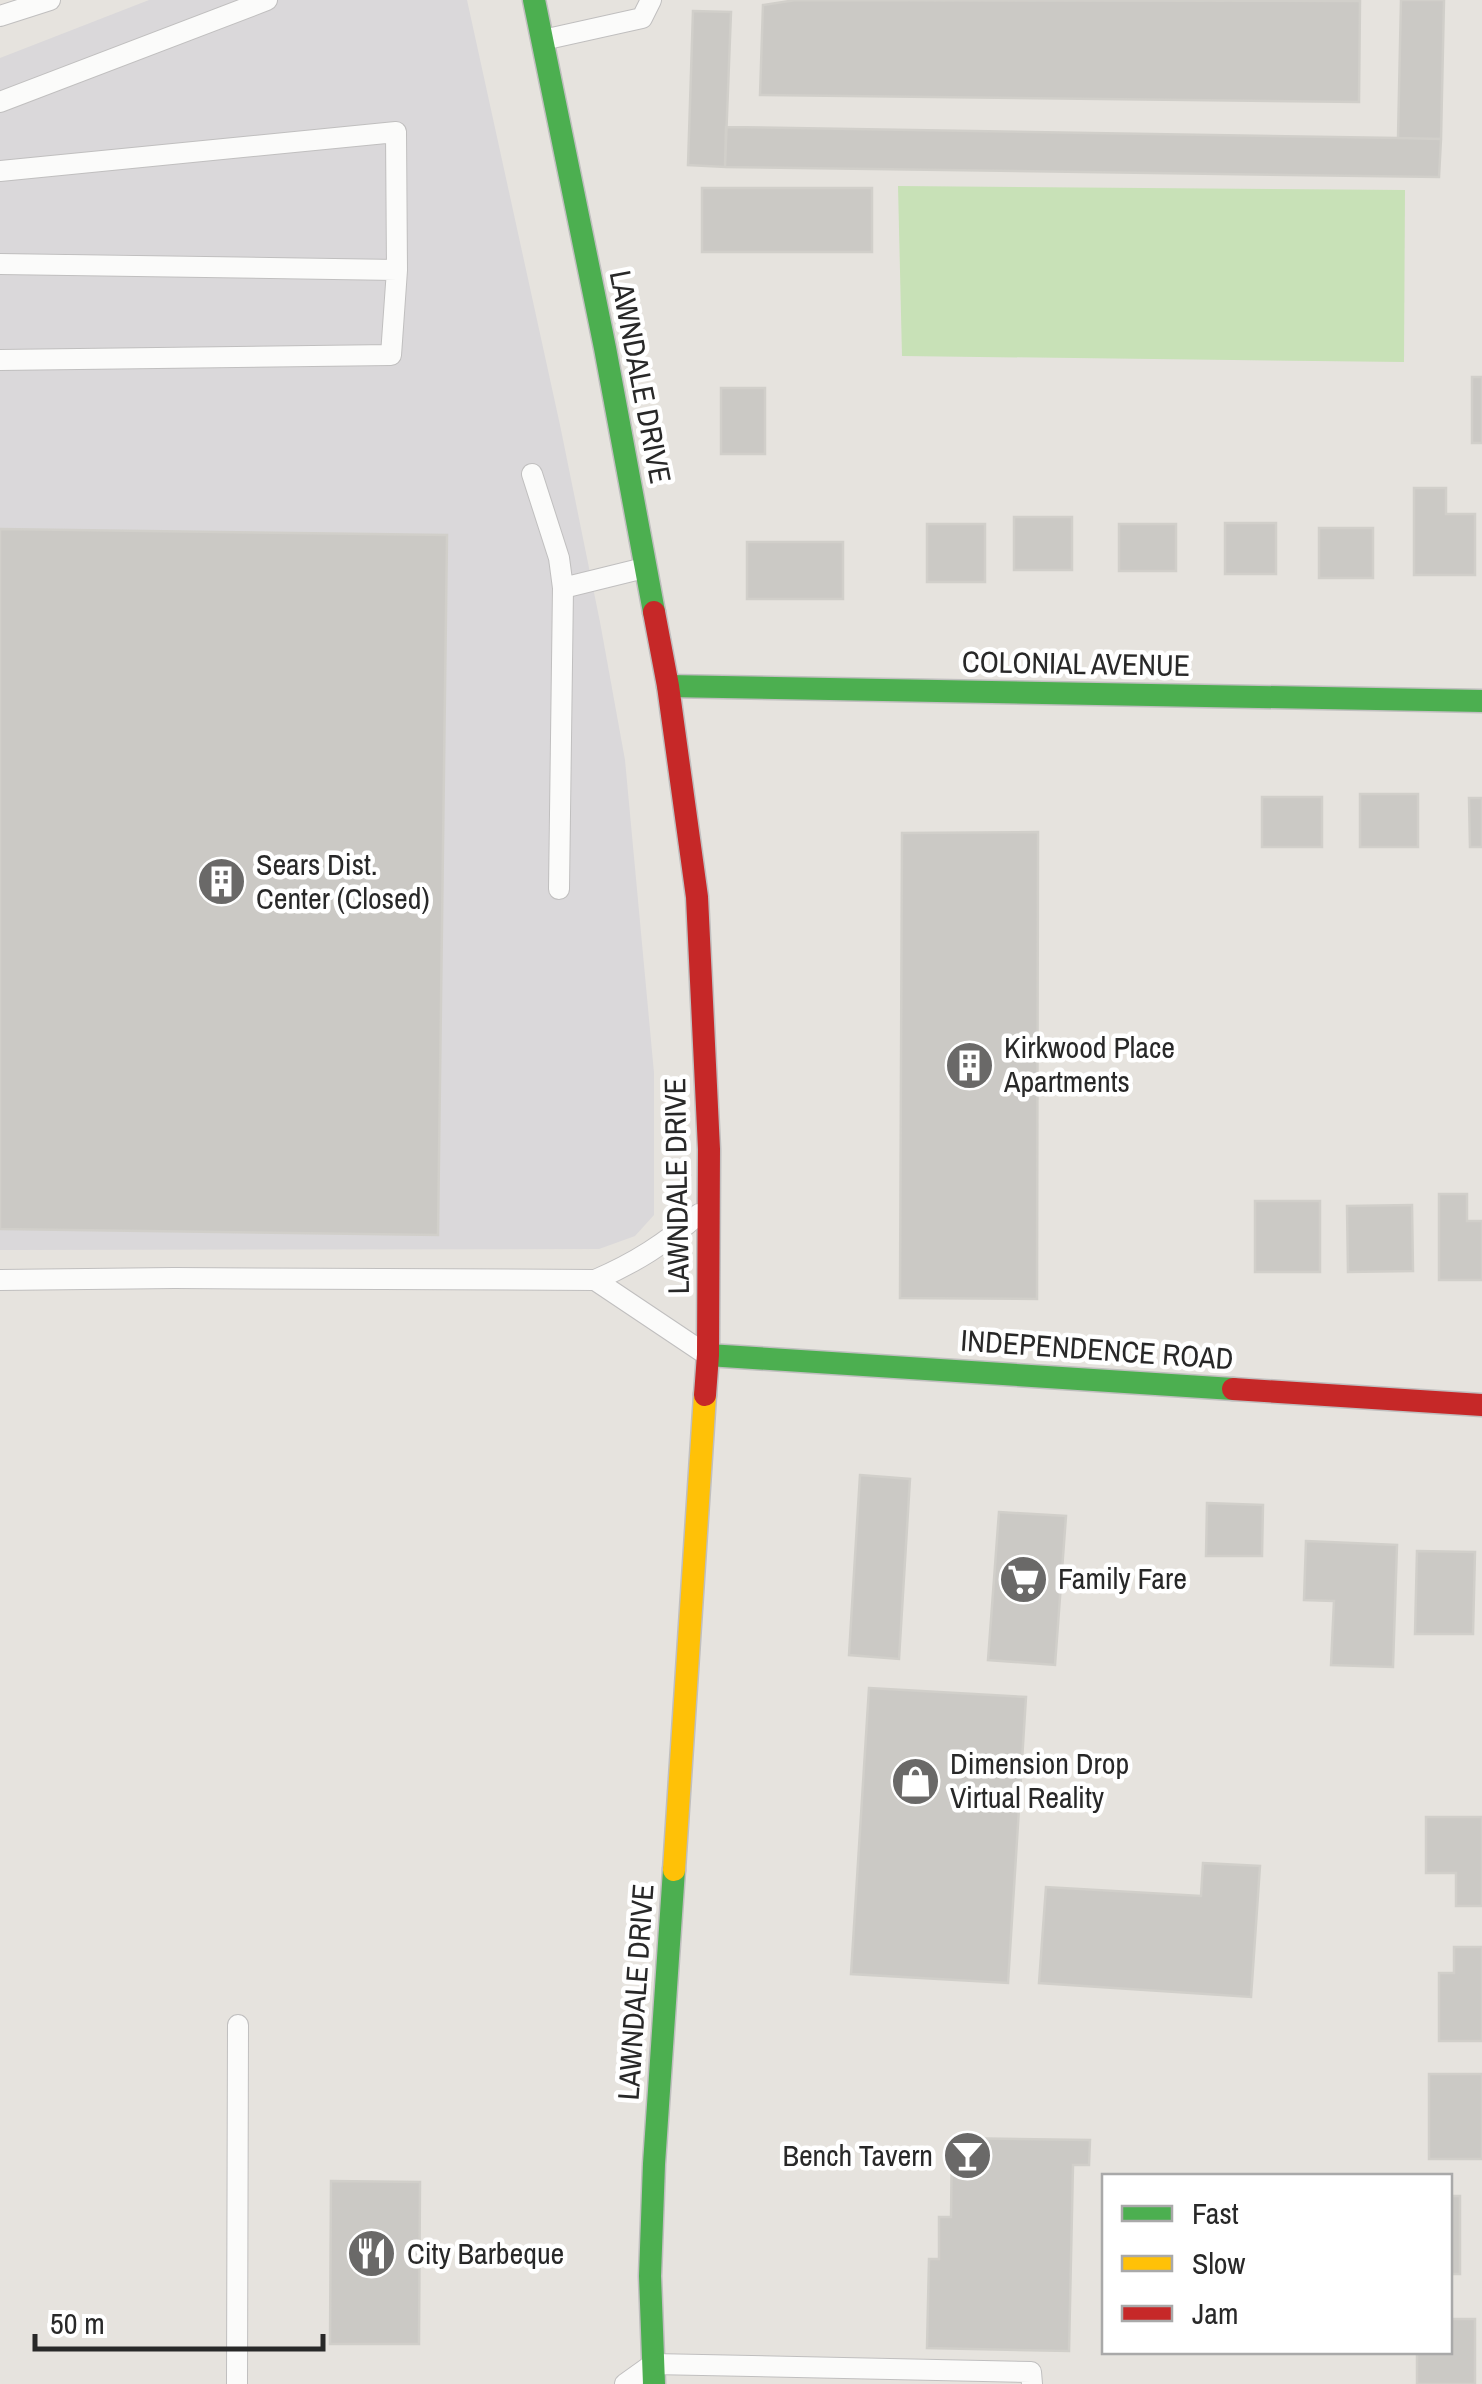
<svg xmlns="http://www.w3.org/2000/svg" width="1482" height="2384" font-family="'Archivo Narrow',sans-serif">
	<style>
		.industrial { fill: #dad8da }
		.green { fill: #c8e1b7 }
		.building { fill: #cbc9c5; stroke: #d1cfca; stroke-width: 2.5 }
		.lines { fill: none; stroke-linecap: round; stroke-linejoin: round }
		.lane-casing { stroke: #c0bfbf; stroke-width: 22 }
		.fast-casing { stroke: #c0bfbf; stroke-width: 25 }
		.slow-casing { stroke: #c0bfbf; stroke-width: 25 }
		.jam-casing { stroke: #c0bfbf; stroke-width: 25 }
		.lane { stroke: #fbfbfa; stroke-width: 20 }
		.fast { stroke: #4caf50; stroke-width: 22 }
		.slow { stroke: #ffc107; stroke-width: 22 }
		.jam { stroke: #c62828; stroke-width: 22 }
		.labels { text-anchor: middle; stroke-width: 9; stroke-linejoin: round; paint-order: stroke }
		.street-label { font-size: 30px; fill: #282828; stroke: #fff }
		.poi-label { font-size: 30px; fill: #282828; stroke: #fff; text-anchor: start }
	</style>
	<rect width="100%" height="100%" fill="#e6e3de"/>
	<!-- industrial -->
	<path class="industrial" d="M149,0H467L560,425L600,622L625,760L654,1073V1215L635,1236L599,1249L0,1250V58Z"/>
	<!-- green -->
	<path class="green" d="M898,186L1405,190L1404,362L902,356Z"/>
	<!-- building -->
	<path class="building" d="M796,0L1360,1L1359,102L760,95L763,5Z
		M1401,0H1444L1441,139L1398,138Z
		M693,11L731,12L725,167L688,165Z
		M726,127L1398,138L1441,139L1439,177L725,167Z
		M702,188H872V252H702Z
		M1472,377H1482V443H1472Z
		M721,388H765V454H721Z
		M1414,488H1446V514H1475V575H1414Z
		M1014,517H1072V570H1014Z
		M1225,523H1276V574H1225Z
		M927,524H985V582H927Z
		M1119,524H1176V571H1119Z
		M1319,528H1373V578H1319Z
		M0,529L447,535L438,1235L0,1229Z
		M747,542H843V599H747Z
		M1360,794H1418V847H1360Z
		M1262,797H1322V847H1262Z
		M1469,798H1482V847H1470Z
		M1038,832L1037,1299L900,1298L902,833Z
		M1439,1194H1467V1221H1482V1280H1439Z
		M1255,1201H1320V1272H1255Z
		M1412,1205L1413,1271L1348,1272L1347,1206Z
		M860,1475L910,1479L899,1659L849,1655Z
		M1207,1503L1263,1505L1262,1556H1206Z
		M999,1512L1066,1516L1055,1665L988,1660Z
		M1306,1541L1397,1545L1393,1667L1331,1665L1334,1601L1304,1600Z
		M1417,1551L1475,1552L1473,1634H1415Z
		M869,1688L1026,1697L1008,1983L851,1974Z
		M1426,1817H1482V1906H1456V1873H1426Z
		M1203,1863L1260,1866L1251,1997L1039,1983L1046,1887L1201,1896Z
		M1454,1947H1482V2041H1439V1973H1454Z
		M1429,2074H1482V2159H1429Z
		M952,2138L1090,2140L1089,2165H1073L1069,2351L927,2348L929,2259H939V2217H951Z
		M331,2181L420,2182L419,2344H330Z
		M1450,2196H1460V2274H1450Z
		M1450,2319H1475V2384H1417V2352H1450Z"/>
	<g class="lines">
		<defs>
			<path id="lane" d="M0,16L50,0
				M543,40L642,18L651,0
				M0,102L267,0
				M0,171L396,132L397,270L391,355L0,360
				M0,264L397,270
				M532,474L559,558L563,588L559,889
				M563,588L644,568
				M0,1280L174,1278L595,1280C635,1263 666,1243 699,1214
				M595,1280L701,1351
				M237,2384L238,2025
				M625,2384L653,2364L1031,2372L1032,2384"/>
			<path id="fast" d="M534,0L605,348L654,612
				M668,686L1482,701
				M708,1355L1233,1389
				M654,2384L650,2276L654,2164L674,1870"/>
			<path id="slow" d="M674,1870L705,1395"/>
			<path id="jam" d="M654,612L668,686L697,897L709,1149L708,1355L705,1395
				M1233,1389L1482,1405"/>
		</defs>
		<!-- lane casing -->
		<use href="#lane" class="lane-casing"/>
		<!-- fast casing -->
		<use href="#fast" class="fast-casing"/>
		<!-- slow casing -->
		<use href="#slow" class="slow-casing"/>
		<!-- jam casing -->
		<use href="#jam" class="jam-casing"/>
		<!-- lane -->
		<use href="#lane" class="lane"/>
		<!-- fast -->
		<use href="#fast" class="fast"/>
		<!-- slow -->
		<use href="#slow" class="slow"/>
		<!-- jam -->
		<use href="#jam" class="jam"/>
	</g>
	<!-- icons -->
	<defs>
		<symbol id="building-disc" viewBox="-11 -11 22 22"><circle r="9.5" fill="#6a6968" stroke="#fff"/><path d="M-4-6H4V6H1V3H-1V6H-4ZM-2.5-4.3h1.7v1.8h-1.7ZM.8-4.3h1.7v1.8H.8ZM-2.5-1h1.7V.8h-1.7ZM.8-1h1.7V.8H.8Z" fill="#fff"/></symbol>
		<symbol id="supermarket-disc" viewBox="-11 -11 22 22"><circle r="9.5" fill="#6a6968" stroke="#fff"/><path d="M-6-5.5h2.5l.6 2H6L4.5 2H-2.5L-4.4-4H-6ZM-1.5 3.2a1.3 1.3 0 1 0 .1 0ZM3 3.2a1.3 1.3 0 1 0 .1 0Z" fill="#fff"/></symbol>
		<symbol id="shop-disc" viewBox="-11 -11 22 22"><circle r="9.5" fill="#6a6968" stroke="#fff"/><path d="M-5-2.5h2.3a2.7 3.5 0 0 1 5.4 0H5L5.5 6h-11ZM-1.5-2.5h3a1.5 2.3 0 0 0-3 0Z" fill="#fff"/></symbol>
		<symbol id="bar-disc" viewBox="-11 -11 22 22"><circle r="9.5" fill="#6a6968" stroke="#fff"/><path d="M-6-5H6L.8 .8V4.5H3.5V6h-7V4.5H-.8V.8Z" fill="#fff"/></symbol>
		<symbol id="restaurant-disc" viewBox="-11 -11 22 22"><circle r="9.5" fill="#6a6968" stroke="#fff"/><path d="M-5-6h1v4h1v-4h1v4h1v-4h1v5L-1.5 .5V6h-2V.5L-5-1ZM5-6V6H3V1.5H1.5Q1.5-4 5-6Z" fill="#fff"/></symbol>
	</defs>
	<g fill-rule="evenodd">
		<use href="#building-disc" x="194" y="854" width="55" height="55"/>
		<use href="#building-disc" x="942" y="1038" width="55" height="55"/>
		<use href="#supermarket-disc" x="996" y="1552" width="55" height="55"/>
		<use href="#shop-disc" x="888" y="1754" width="55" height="55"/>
		<use href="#bar-disc" x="940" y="2128" width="55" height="55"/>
		<use href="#restaurant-disc" x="344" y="2226" width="55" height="55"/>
	</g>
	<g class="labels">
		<!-- street labels -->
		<g class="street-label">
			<text transform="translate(640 377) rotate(79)" y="10">LAWNDALE DRIVE</text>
			<text transform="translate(1076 664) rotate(1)" y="10">COLONIAL AVENUE</text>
			<text transform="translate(677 1186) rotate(-91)" y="10">LAWNDALE DRIVE</text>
			<text transform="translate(1097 1350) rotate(4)" y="10">INDEPENDENCE ROAD</text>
			<text transform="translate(636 1992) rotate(-86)" y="10">LAWNDALE DRIVE</text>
		</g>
		<!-- poi labels -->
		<g class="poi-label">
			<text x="256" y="875">Sears Dist.<tspan x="256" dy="34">Center (Closed)</tspan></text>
			<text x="1004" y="1058">Kirkwood Place<tspan x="1004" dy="34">Apartments</tspan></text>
			<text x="1058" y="1589">Family Fare</text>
			<text x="950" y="1774">Dimension Drop<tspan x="950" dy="34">Virtual Reality</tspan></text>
			<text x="933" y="2166" text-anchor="end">Bench Tavern</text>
			<text x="407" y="2264">City Barbeque</text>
		</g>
	</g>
	<!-- legend -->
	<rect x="1102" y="2174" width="350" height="180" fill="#ffffff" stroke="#a9a9a9" stroke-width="2.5"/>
	<rect x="1122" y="2206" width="50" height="15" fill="#4caf50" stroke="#a9a9a9" stroke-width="2.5"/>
	<text x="1192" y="2224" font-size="30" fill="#282828">Fast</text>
	<rect x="1122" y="2256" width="50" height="15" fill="#ffc107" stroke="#a9a9a9" stroke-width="2.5"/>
	<text x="1192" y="2274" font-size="30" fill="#282828">Slow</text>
	<rect x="1122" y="2306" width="50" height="15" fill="#c62828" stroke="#a9a9a9" stroke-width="2.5"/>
	<text x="1192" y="2324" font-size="30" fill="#282828">Jam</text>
	<!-- scale -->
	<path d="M35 2334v15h288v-15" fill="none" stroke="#282828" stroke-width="5"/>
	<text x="50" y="2334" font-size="30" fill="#282828" stroke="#ffffff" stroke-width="8" paint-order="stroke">50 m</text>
</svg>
